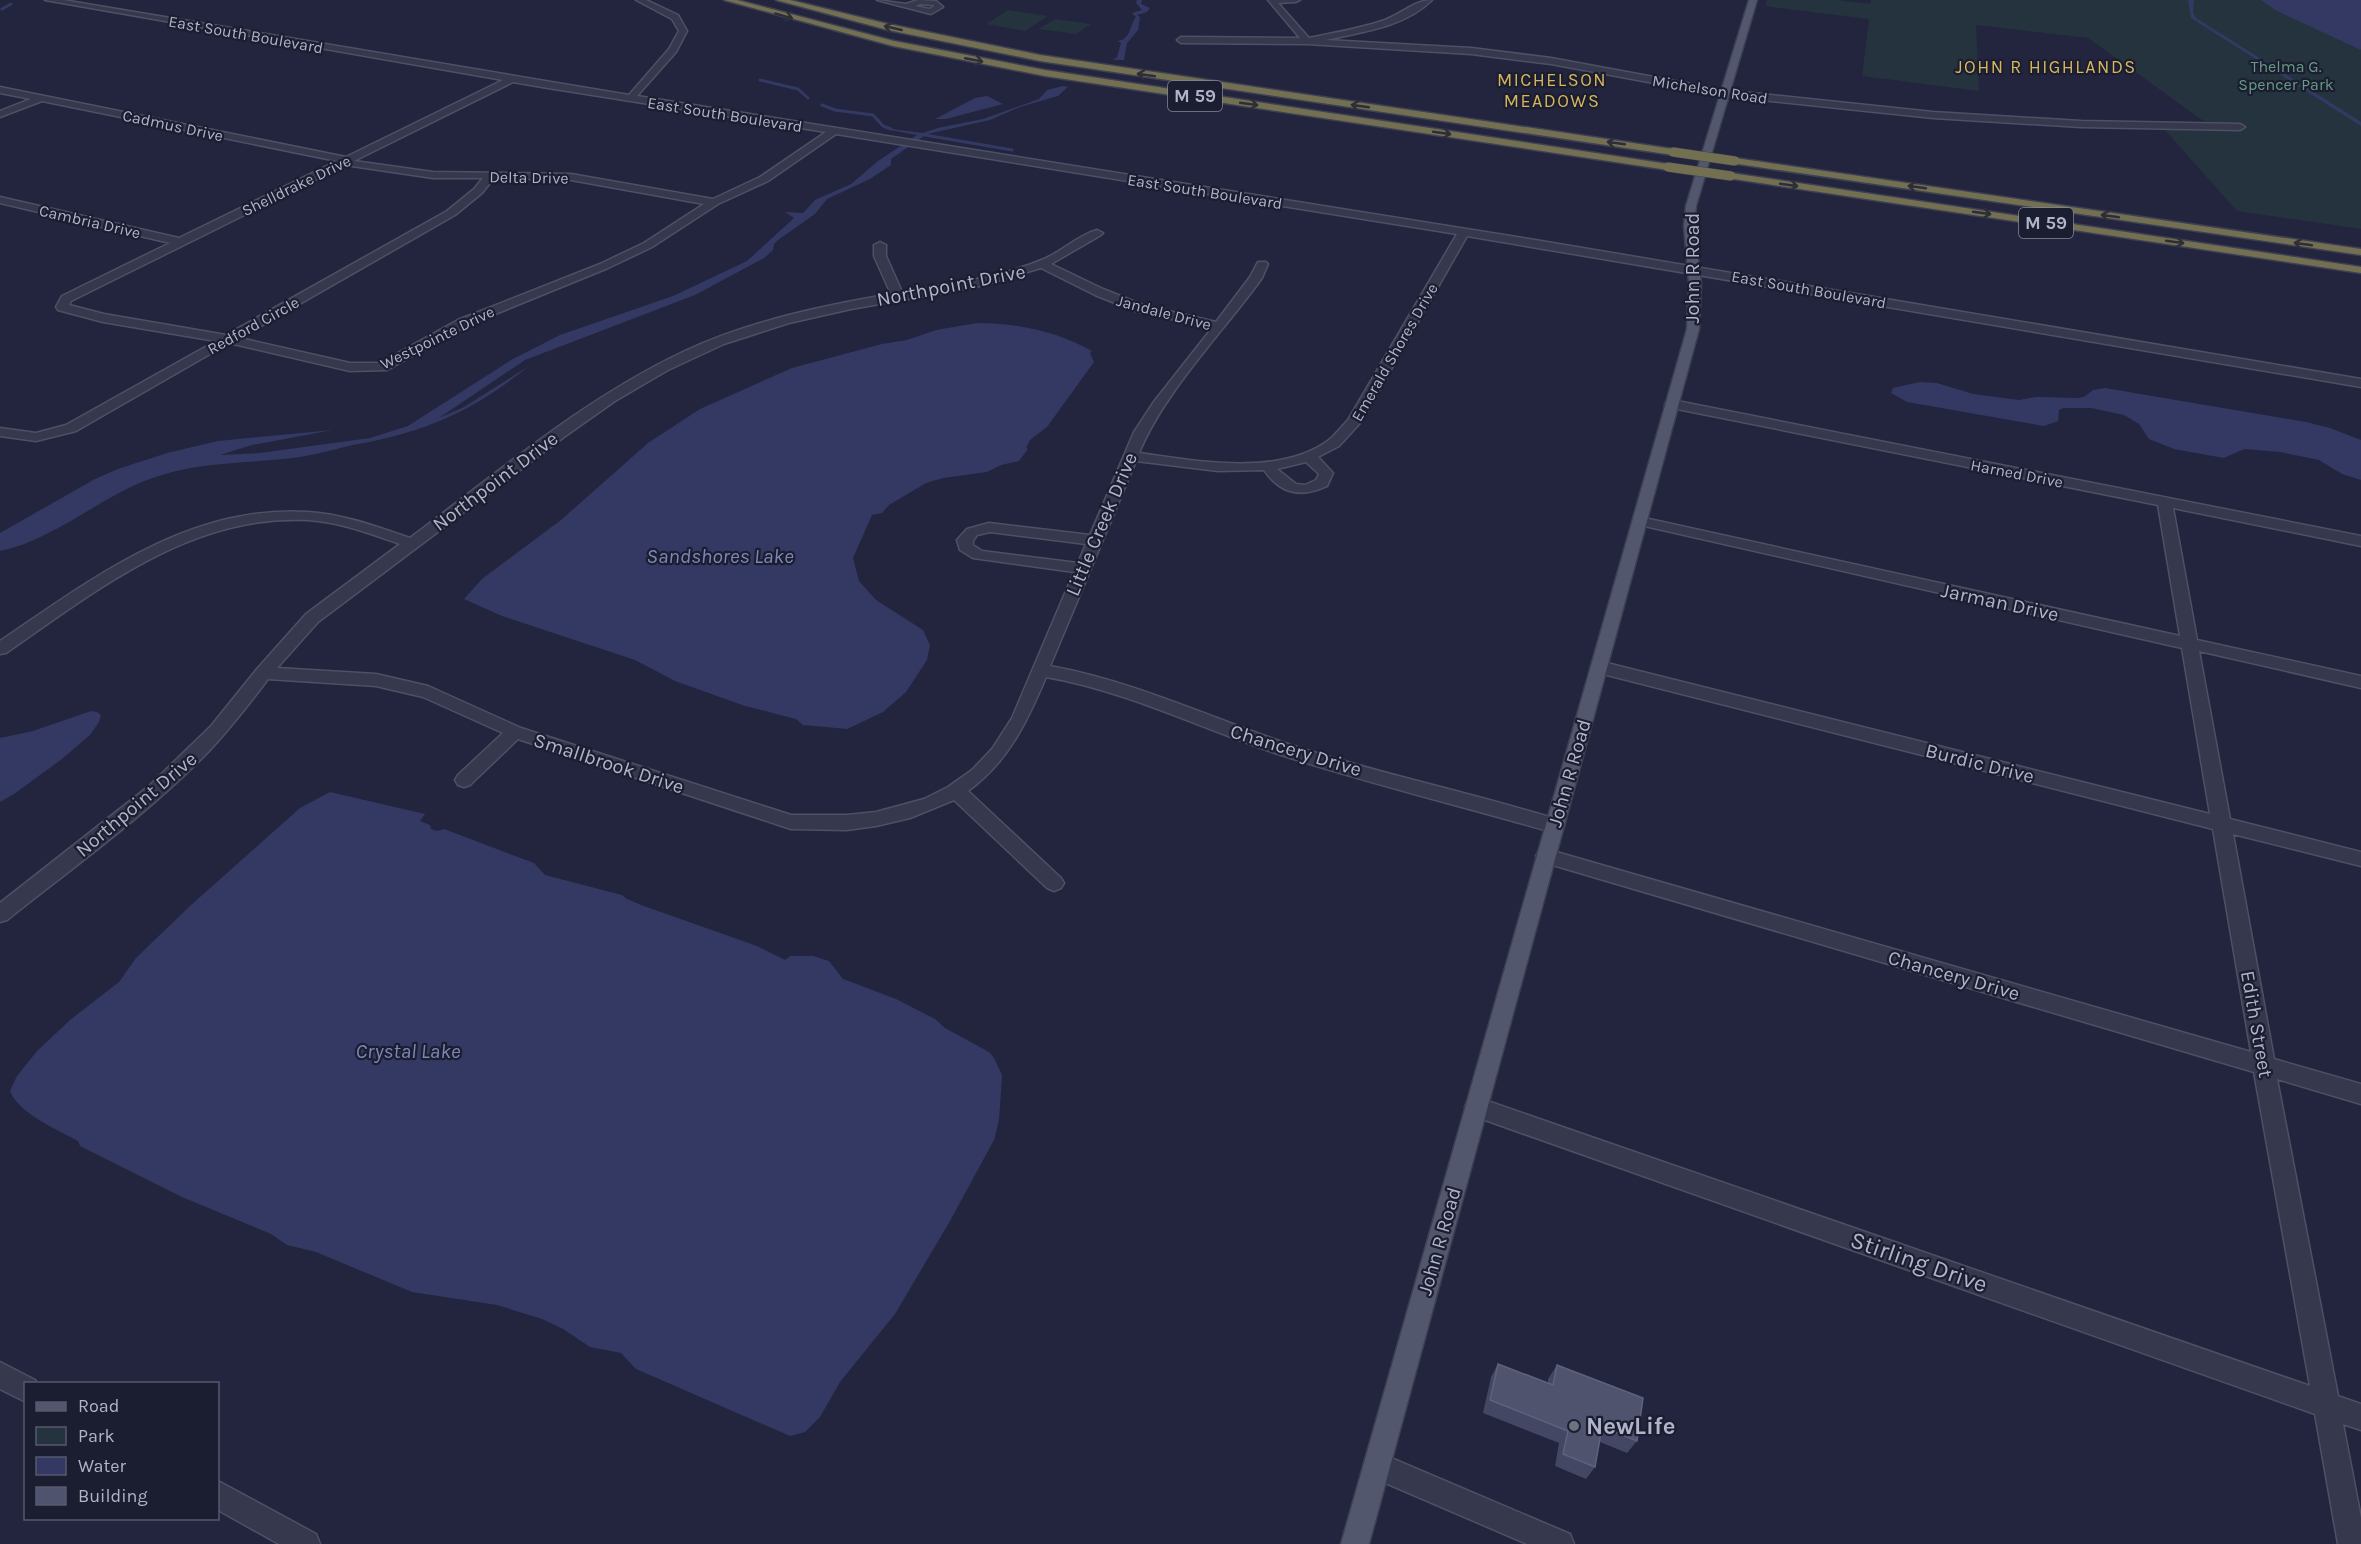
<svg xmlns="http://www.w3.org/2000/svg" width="2361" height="1544" font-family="Karla,sans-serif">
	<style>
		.green { fill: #24333e }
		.water { fill: #333963 }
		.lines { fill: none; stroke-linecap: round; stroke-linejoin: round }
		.stream { stroke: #333963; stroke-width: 3 }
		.minor-casing { stroke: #4e5064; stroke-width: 3 }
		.major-casing { stroke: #3c3f52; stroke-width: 3 }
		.highway-casing { stroke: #3e4054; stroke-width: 3 }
		.minor { fill: #36384d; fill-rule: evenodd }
		.major { fill: #53576d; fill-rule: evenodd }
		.highway { fill: #737052; fill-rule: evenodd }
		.highway-bridge-casing { stroke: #3e4054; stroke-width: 10; stroke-linecap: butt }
		.highway-bridge { stroke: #737052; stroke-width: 9 }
		.wall { fill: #444763 }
		.building { fill: #50536e; stroke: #5f627c; stroke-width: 1.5 }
		.oneway { stroke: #2d2e38 }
		.worship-dot { fill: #6b7280; stroke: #1b1e31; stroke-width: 2 }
		.labels { text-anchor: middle; stroke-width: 4.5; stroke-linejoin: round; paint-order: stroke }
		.far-street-label { font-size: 16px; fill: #b1b3c8; stroke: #1b1e31 }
		.far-park-label { font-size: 16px; fill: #679a82; stroke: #1b1e31 }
		.far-neighbourhood-label { font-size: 18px; letter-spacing: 1.5px; fill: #d8b65c; stroke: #1b1e31 }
		.shield { fill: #1b1e31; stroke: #84869b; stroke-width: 1.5 }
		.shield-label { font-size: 18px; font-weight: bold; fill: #b1b3c8 }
		.street-label { font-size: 20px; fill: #b1b3c8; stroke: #1b1e31 }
		.water-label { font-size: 21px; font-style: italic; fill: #7f86b6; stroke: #1b1e31 }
		.near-street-label { font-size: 24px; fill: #b1b3c8; stroke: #1b1e31 }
		.near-poi-label { font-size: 24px; font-weight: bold; fill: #b1b3c8; stroke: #1b1e31; text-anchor: start }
	</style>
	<rect width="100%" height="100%" fill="#22253d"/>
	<!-- green -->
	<path class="green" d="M1767,0H1838L1870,4L1871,0H2361V229L2237,211L2164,129H2231L2202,120L2088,38L1976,25L1979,91L1862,76L1869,19L1765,6Z
		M1008,10L1048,16L1025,31L986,24Z
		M1055,19L1091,24L1076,34L1039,29Z"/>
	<!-- water -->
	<path class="water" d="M1137,0H1142L1141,4L1150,8L1147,12L1137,15L1140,17L1138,30L1127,43L1124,60H1113L1117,57L1121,43L1117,41C1131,40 1129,26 1136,17L1132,13L1142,10L1136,3Z
		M2188,0H2194L2193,12L2196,18L2355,118L2361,122V126L2191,18Z
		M2261,0H2361V50L2277,11Z
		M1063,86L1068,87L1058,96L1020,107L990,120L927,134L891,159V165L870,179L827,199L815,214L778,240L774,244L773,250L764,258L695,295L525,360L439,418L464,407L529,366C472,412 425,432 353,445C335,449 318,454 300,457C249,464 195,461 147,480C98,499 51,541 0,551V533L95,479L118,469L167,453L218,441L333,430L252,445L220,455L260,453L370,438L408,426L511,360L560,335L673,296L747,261L794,218L785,212L803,213L815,200L851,184L878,161L917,135L890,130L892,129L923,133L938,128L983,119L1039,99L1047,90Z
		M987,96L1003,104L946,119H935L975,98Z
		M977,323C1017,323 1057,331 1092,351L1090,353L1094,362L1047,427L1030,440L1026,448L1028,449L1019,461L1001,465L987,472L943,478L926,483L889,505L882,513L872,515L853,558L859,581L876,600L923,630L930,645L927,660L906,692L883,712L847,729L803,725L796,719L745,706L675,681L635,660L502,616L464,599L482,579L561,520L648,443L700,409L792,368L882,344L907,340L936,330Z
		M1920,382L1937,383L1973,394L2019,400L2036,397L2077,398L2084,397L2093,390L2105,388L2306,422L2330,428L2361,440V480L2342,474L2319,460L2280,452L2244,449L2224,458L2174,449L2149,439L2139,424L2124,415L2091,408H2064L2059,410L2058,421L2044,426L1907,402L1891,393L1893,388Z
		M91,711L97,712L101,715L99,722L90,735L62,759L14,794L0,802V738L33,731Z
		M330,792L425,814L420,821L430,825L431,829L437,831L444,829L534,863L545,875L622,895L627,899L641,905L757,946L785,960L790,956H813L829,961L843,979L896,999L935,1019L945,1028L989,1052L994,1058L1002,1075L999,1120L994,1140L950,1221L895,1314L840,1382L820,1417L805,1432L790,1436L636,1369L621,1353L590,1347L563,1329L542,1319L497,1305L412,1292L316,1252L287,1245L271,1234L182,1197L80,1146L78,1141C58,1130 18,1113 10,1091L17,1076L37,1051L70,1020L119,982L136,958L191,905L300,808Z"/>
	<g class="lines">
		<!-- stream -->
		<path class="stream" d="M2,9L11,4
			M760,80L798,89L808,98
			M822,105L835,110L873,115L883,126L891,129
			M925,135L1012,150"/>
		<defs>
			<path id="minor" d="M45,0H63L629,95L669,49L679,31L672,19L636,0H646L678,15L687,31L676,52L637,96L1541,241L2361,379V387L1467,236L1361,422L1339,446L1318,457L1333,473L1327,486C1302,498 1280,494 1264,470L1218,471L1136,461L1050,666C1132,681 1207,716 1285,743C1375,773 1470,792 1562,821L1564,826L1562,831L1555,833C1462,806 1366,783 1275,753C1198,727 1126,691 1046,677C1027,722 1008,762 968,791L1061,878L1064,883L1061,888L1054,891L1047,888L954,800L910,818L876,826L847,830L791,829L518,739L470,785L464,787L458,785L455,780L458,775L503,733L423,697L376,686L268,679C250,703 231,727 210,750C149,813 76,865 7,920L0,922V903L149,786L211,726L257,669L306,614L400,544C371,534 340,522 308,520C191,514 97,590 6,653L0,654V641C93,578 190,504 308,512C343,514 377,527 410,538C498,472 585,398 685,351C750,321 821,306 891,294L874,256V245L880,242L886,245V256L902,292C950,284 999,278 1044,259C1062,251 1079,235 1097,230L1103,233L1101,235L1051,264L1103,289L1143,305L1216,322L1250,277L1258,262H1266L1268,264L1262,278C1223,332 1164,392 1139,453C1196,461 1280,477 1329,440C1336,434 1342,426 1348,420L1457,234L836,134L768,181L718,204L652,247L608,268L466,326L387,370L350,371L229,343L76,431L36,441L0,436V428L36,433L66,425L216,341L103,322L58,310L56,307L62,296L170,243L0,203V197L179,238L337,161L42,101L0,117V111L31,99L0,93V87L346,157L503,80ZM513,82L542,87L826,132L760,177L713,199L571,174L433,172L354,161ZM345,165L433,178H483L474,189L447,211L226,335L104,314L69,305L71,301L83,295ZM494,178L571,180L704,204L644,243L600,264L458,320L380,363H350L240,338L455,215L482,193ZM1041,268L1095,295L1135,311L1212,328L1153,403L1134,432L1090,535L989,523L967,529L957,540L960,550L973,558L1074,572L1012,718L992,749L972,770L948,787L924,799L876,812L847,815H791L521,728L428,686L376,674L277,668L318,622L564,437L615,401L668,370L724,344L789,323L851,309L976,287ZM1306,462L1319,474L1316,480L1305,485L1296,484L1277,469ZM990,532L1086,544L1078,563L982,551L973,545V541L977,535Z
				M877,0L906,4L918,0L936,1L943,7L931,14ZM920,4L934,5V6L930,9L915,6Z
				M1268,0H1300L1296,2L1278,3L1309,38C1333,33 1358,29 1382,21C1398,16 1415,0 1432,0C1405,27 1361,32 1326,40L1471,48L1551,58L1724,90L1933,112L2081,121L2240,124L2245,127L2240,130L2081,127L1933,118L1724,96L1551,64L1471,54L1307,44L1181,43L1177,40L1181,37L1300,38Z
				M1672,400L2361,536V546L2173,508L2197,640L2361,676V688L2199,651L2230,819L2361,852V866L2233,834L2274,1059L2361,1084V1104L2277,1079L2338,1396L2361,1404V1430L2343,1424L2361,1518V1544H2338L2315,1414L1468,1114L1465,1107L1468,1100L1476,1097L2310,1386L2254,1072L1539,861L1536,856L1539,851L1546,849L2251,1052L2213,829L1599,673L1593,671L1591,667L1593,663L1599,661L2210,814L2182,648L1640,525L1633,521L1640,517L2180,636L2158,505L1667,407L1665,404L1667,401Z
				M0,1362L35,1380L37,1384H26V1402L0,1389Z
				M1377,1452L1570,1534L1574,1544H1527L1367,1475L1364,1465L1367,1455Z
				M218,1481L316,1534L320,1544H279L218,1510Z"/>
			<path id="major" d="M1749,0H1757L1696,206L1694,226L1701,283L1699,329L1369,1544H1341L1687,329L1689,283L1684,226L1686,206Z"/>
			<path id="highway" d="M724,0H737L894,41L1045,70L1668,164L1673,167L1668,170L1045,76L893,46Z
				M776,0H790L888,24L1040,55L1673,149L1678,152L1673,155L1040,61L888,30Z
				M1735,158L2361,249V255L1731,163L1730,161Z
				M1731,173L2361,267V273L1727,178L1726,176Z"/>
		</defs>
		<!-- minor casing -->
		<use href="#minor" class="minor-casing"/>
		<!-- major casing -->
		<use href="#major" class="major-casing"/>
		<!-- highway casing -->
		<use href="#highway" class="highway-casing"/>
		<!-- minor -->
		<use href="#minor" class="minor"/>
		<!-- major -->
		<use href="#major" class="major"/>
		<!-- highway -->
		<use href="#highway" class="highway"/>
		<defs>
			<path id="highway-bridge" d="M1673,152L1735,161
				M1668,167L1731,176"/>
		</defs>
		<!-- highway-bridge casing -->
		<use href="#highway-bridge" class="highway-bridge-casing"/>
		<!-- highway-bridge -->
		<use href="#highway-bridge" class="highway-bridge"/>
	</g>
	<!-- wall -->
	<path class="wall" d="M1498,1364L1548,1383V1379L1557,1365L1637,1441L1627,1453L1600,1442L1595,1467L1586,1479L1555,1466L1559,1443L1483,1413L1491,1377Z"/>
	<!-- building -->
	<path class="building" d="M1498,1364L1553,1385L1557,1365L1643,1398L1637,1441L1602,1427L1595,1467L1563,1454L1568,1431L1490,1400Z"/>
	<!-- one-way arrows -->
	<defs><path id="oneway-shaft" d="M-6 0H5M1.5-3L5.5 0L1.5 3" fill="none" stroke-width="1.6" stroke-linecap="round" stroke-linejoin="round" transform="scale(1.5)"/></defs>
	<g class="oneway">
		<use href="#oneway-shaft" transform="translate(784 16) rotate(16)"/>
		<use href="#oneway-shaft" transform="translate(893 28) rotate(-167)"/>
		<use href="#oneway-shaft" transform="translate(974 60) rotate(11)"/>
		<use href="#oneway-shaft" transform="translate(1146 75) rotate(-172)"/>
		<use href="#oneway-shaft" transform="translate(1249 104) rotate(8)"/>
		<use href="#oneway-shaft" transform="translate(1360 106) rotate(-172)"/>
		<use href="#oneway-shaft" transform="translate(1442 133) rotate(8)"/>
		<use href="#oneway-shaft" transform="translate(1616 143) rotate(-172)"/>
		<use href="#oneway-shaft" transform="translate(1789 185) rotate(8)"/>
		<use href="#oneway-shaft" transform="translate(1917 187) rotate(-172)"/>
		<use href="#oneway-shaft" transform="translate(1982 213) rotate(8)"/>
		<use href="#oneway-shaft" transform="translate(2110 216) rotate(-172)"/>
		<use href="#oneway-shaft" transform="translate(2175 242) rotate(8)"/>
		<use href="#oneway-shaft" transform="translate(2303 244) rotate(-172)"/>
	</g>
	<!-- markers -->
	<circle class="worship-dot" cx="1574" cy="1426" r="6"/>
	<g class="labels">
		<!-- far-street labels -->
		<g class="far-street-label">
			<text transform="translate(246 34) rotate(10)" y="6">East South Boulevard</text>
			<text transform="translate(1710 89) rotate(9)" y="6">Michelson Road</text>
			<text transform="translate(725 114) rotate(9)" y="6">East South Boulevard</text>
			<text transform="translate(173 125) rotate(12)" y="6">Cadmus Drive</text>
			<text transform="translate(529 177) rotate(1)" y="6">Delta Drive</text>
			<text transform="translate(296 185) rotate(-26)" y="6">Shelldrake Drive</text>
			<text transform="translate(1205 191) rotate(9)" y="6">East South Boulevard</text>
			<text transform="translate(90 221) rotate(13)" y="6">Cambria Drive</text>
			<text transform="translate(1809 289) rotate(10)" y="6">East South Boulevard</text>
			<text transform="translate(1164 312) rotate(15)" y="6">Jandale Drive</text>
			<text transform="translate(253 325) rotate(-29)" y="6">Redford Circle</text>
			<text transform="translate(437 337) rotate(-26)" y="6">Westpointe Drive</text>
			<text transform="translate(1394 352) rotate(-60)" y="6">Emerald Shores Drive</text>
			<text transform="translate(2017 473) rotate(11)" y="6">Harned Drive</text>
		</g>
		<!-- far-park labels -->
		<g class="far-park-label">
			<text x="2286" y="72">Thelma G.<tspan x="2286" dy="18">Spencer Park</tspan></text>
		</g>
		<!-- far-neighbourhood labels -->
		<g class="far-neighbourhood-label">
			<text x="2046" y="73">JOHN R HIGHLANDS</text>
			<text x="1552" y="86">MICHELSON<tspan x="1552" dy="21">MEADOWS</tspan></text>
		</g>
		<!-- shield labels -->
		<g class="shield">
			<rect x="1168" y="81" width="54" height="30" rx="4.5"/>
			<rect x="2019" y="208" width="54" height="30" rx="4.5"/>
		</g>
		<g class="shield-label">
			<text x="1195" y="102">M 59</text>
			<text x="2046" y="229">M 59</text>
		</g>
		<!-- street labels -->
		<g class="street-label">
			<text transform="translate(1692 268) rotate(-90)" y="7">John R Road</text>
			<text transform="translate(951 285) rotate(-11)" y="7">Northpoint Drive</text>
			<text transform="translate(495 481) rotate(-37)" y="7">Northpoint Drive</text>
			<text transform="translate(1101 524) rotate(-67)" y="7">Little Creek Drive</text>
			<text transform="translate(2000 602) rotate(12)" y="7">Jarman Drive</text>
			<text transform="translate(1296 750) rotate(17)" y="7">Chancery Drive</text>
			<text transform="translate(609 763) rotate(18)" y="7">Smallbrook Drive</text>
			<text transform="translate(1980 763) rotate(14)" y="7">Burdic Drive</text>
			<text transform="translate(1569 773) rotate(-74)" y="7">John R Road</text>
			<text transform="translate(136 804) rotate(-40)" y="7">Northpoint Drive</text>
			<text transform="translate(1954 975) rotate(16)" y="7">Chancery Drive</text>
			<text transform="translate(2257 1024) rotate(80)" y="7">Edith Street</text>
			<text transform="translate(1439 1241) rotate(-74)" y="7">John R Road</text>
		</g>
		<!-- water labels -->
		<g class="water-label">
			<text x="720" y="563">Sandshores Lake</text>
			<text x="408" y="1058">Crystal Lake</text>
		</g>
		<!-- near-street labels -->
		<g class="near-street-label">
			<text transform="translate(1919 1262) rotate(19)" y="8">Stirling Drive</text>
		</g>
		<!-- near-poi labels -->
		<g class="near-poi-label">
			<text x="1586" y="1434">NewLife</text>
		</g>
	</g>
	<!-- legend -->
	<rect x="24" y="1382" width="195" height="138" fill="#1b1e31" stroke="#575a6d" stroke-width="1.5"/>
	<rect x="36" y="1402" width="30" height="9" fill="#53576d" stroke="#575a6d" stroke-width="1.5"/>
	<text x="78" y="1412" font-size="18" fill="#b1b3c8">Road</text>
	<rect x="36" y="1427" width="30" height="18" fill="#24333e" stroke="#575a6d" stroke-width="1.5"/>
	<text x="78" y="1442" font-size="18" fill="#b1b3c8">Park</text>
	<rect x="36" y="1457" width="30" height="18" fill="#333963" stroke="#575a6d" stroke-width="1.5"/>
	<text x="78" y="1472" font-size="18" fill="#b1b3c8">Water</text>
	<rect x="36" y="1487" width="30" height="18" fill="#50536e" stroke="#575a6d" stroke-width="1.5"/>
	<text x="78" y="1502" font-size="18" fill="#b1b3c8">Building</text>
</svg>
